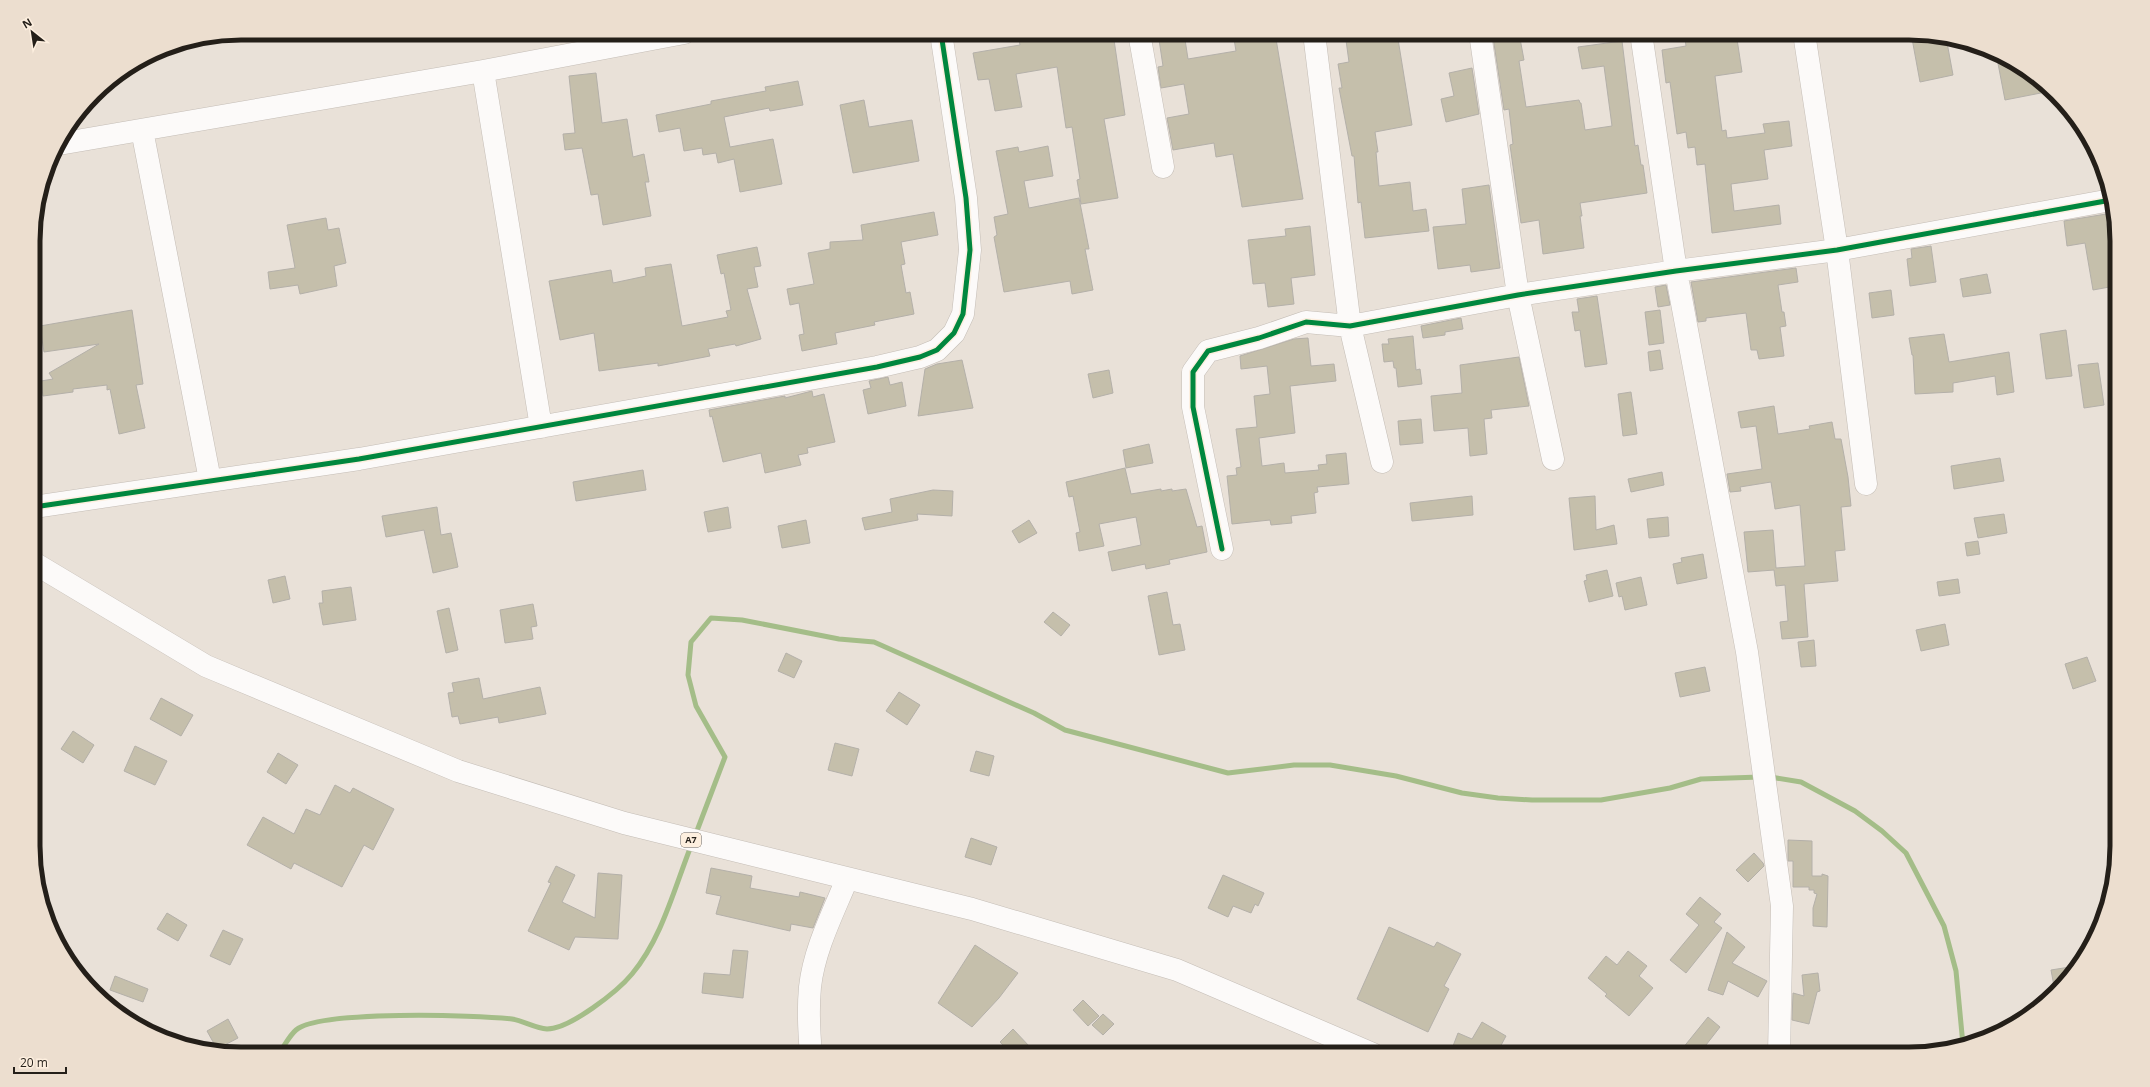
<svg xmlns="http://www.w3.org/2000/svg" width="2150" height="1087" font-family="'Open Sans',sans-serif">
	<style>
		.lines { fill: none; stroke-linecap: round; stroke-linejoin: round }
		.stream { stroke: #a4bd88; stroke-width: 5 }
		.building { fill: #c5bfab; stroke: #b4b0a9 }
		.minor-casing { stroke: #c4bdb6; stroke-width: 23 }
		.major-casing { stroke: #c4bdb6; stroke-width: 23 }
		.minor { stroke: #fcfaf9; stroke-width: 22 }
		.major { stroke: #fcfaf9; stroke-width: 22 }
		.cycleway-casing { stroke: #fdefdf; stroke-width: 8 }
		.cycleway { stroke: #00873e; stroke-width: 5 }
		.labels { text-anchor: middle; stroke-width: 3; stroke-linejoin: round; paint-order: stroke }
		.shield { fill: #fdefdf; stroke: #655d54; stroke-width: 1 }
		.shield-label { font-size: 9px; font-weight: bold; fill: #241f19 }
		.rim { fill: none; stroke: #241f19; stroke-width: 5 }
	</style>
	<rect width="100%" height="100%" fill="#e9e1d8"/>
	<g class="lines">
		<!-- stream -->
		<path class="stream" d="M1770,777L1801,782L1855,811L1882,831L1906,853L1944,926L1956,971L1963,1045
			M695,836L725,757L696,706L688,675L691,642L711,618L742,620L839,639L874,642L1034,713L1065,730L1228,773L1294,765H1330L1396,776L1462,793L1498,798L1532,800H1601L1670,788L1701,779L1760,777
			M278,1054C284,1047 289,1036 296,1030C319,1010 477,1015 512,1019C524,1021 535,1028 547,1029C570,1029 618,991 632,974C662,938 674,889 691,846"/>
	</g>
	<!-- building -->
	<path class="building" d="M1018,33H1098V35L1113,33L1125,115L1104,119L1118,198L1081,204L1077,180L1080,179L1072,127L1066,128L1057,67L1016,74L1022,107L995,111L989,79L978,80L973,53L1020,45Z
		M1158,33H1184L1188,59L1236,51L1233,33H1275L1303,199L1242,207L1233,154L1216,157L1214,143L1173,150L1167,118L1189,114L1184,84L1161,88L1158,67L1163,66Z
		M1345,33H1397L1412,125L1375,132L1378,152H1376L1379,186L1410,182L1413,211L1426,209L1429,231L1365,238L1361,202L1358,203L1354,156H1352L1339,88H1342L1338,64L1349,62Z
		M1513,33H1519L1524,60L1519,61L1526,107L1579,100L1580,103H1581L1585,130L1612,126L1604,66L1582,69L1578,47L1622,41L1635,146L1638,145L1641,165H1643L1647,193L1580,203L1582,216H1580L1584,248L1543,254L1539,220L1521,223L1510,145L1513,144L1509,109L1504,110L1493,37Z
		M1727,33L1728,40L1737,39L1742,72L1715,76L1722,131L1726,130L1727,138L1765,133L1763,124L1789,121L1792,146L1764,150L1768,179L1731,184L1734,211L1779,205L1781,224L1712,233L1705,164L1697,165L1695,147L1688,148L1686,132L1677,134L1670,82L1666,83L1662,50L1686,46L1685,39Z
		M1911,33L1946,37L1953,75L1920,82Z
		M1996,53L2036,76L2051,91L2005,100Z
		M1472,68L1479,114L1446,122L1441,99L1454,96L1449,73Z
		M596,73L602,123L627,119L633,157L644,154L649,182H645L651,216L603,225L598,194L591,195L582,148L565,150L563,134L575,133L569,76Z
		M798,81L803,105L770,111L769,108L724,117L730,147L773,139L782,184L740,192L734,159L718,163L716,153L703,155L702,148L684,151L680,128L659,132L656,115L711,104V101L766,91L765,87Z
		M864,100L869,127L912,120L919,161L853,173L840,105Z
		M1048,146L1053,176L1024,181L1029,208L1079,198L1089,249H1085L1093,290L1072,294L1070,281L1004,292L994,237L997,235L994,217L1008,214L996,151L1018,147L1019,152Z
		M1489,185L1500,268L1471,272L1470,265L1438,269L1433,227L1466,224L1462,189Z
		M934,212L938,235L901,242L905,264L901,265L906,293L910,292L914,314L874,322L875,325L835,333L837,344L802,351L799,335L804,334L799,303L790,305L787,289L814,284L808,253L830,249V242L863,240L861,225Z
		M2112,213L2113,223L2107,224L2115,286L2093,290L2085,243L2067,246L2064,221Z
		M326,218L328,230L339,228L346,263L334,266L337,286L300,294L298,285L270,289L268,272L295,268L287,225Z
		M1310,226L1315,275L1291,278L1294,304L1268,307L1265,283L1253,284L1248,240L1286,236L1285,229Z
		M1931,246L1936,282L1910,286L1907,259L1912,258L1911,249Z
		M757,247L761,266L754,267L758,287L747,289L761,339L736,346L735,344L708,349L710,356L658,366V363L599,371L594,333L560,340L549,281L611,270L613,283L646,276L645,268L671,264L682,326L728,317L726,311L731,310L724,273L721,274L717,255Z
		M1796,268L1798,282L1778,285L1782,312H1784L1786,326L1780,327L1784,356L1759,359L1757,350H1751L1746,313L1706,318V321L1698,322L1691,282Z
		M1987,274L1991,293L1963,297L1960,279Z
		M1666,285L1670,305L1658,307L1655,287Z
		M1891,290L1894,315L1872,318L1869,293Z
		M1597,296L1607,364L1585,367L1580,330L1575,331L1572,312H1579L1577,299Z
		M132,310L143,384L136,385L145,428L119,434L110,389L107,390V385L73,389V392L43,396L41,381L53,379L49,373L99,344L44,352L40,326Z
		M1660,310L1664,343L1649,345L1645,312Z
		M1461,318L1463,329L1445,332V335L1423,338L1421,326Z
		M2066,330L2072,376L2046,379L2040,334Z
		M1944,334L1949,362L2009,352L2014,392L1997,395L1995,376L1953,383V392L1915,394L1913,355H1912L1909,338Z
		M1413,336L1416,370L1420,369L1422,384L1398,387L1396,368H1394L1393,361L1384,362L1382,344H1389L1388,339Z
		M1308,338L1311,366L1334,364L1336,381L1290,386L1295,433L1259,438L1262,466L1284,463L1285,473L1319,470L1318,465L1327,464L1326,455L1346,453L1349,484L1317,487L1318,492L1314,493L1316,513L1291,516L1292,523L1271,525L1270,520L1232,524L1227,476L1237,475L1236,468L1241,467L1236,429L1257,427L1254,396L1270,394L1267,366L1241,369L1240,356L1294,339Z
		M1660,350L1663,369L1650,371L1648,352Z
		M1519,357L1529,406L1491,410L1492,418L1484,419L1487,454L1470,456L1468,428L1434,431L1431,396L1462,393L1460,365Z
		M962,360L973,408L918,416L925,369L937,364Z
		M2098,363L2104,405L2084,408L2078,365Z
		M1109,370L1113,393L1093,398L1088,374Z
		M888,377L890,385L902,382L906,406L868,414L863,390L871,388L869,381Z
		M812,391L813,397L824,394L835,442L807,448L808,453L798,455L801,465L765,473L761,453L723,462L712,416L710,417L709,410L785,396V398Z
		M1631,392L1637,434L1623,436L1618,394Z
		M1774,406L1778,434L1810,429L1809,426L1832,422L1835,439H1841L1848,477L1851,506L1841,507L1845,550L1835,551L1838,581L1804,584L1808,637L1782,639L1780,622L1788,621L1785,585L1776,586L1774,570L1748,572L1744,532L1773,530L1776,568L1805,566L1800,505L1775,509L1771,482L1740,487L1741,491L1730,492L1727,474L1762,469L1756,426L1741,428L1738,412Z
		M1421,419L1423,443L1400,445L1398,421Z
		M1149,444L1153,463L1126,468L1123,450Z
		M2000,458L2004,481L1954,489L1951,466Z
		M1125,468L1131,494L1161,489V491L1172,489V491L1186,489L1197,527L1202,526L1207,552L1169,560L1170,564L1146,569L1145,564L1112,571L1108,552L1141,545L1136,517L1099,524L1104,546L1079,551L1076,533L1080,532L1073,496L1069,497L1066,482Z
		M643,470L646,490L576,501L573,482Z
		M1662,472L1664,485L1631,492L1628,479Z
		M933,490L953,491L952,516L917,514L918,520L865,530L862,518L892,512L890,499Z
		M1472,496L1473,515L1412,521L1410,503Z
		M1595,496L1596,530L1614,525L1617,544L1574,550L1569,498Z
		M437,507L441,535L451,533L458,567L433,573L424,530L386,537L382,516Z
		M728,507L731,528L708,532L704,512Z
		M2004,514L2007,533L1978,538L1974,518Z
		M1668,517L1669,536L1649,538L1647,519Z
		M806,520L810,543L782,548L778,526Z
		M1029,520L1037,533L1019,543L1012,531Z
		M1978,541L1980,554L1967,556L1965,543Z
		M1703,554L1707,578L1677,584L1673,564L1682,562L1681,558Z
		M1607,570L1613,596L1589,602L1584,581L1587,580L1586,575Z
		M285,576L290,599L273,603L268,580Z
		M1641,577L1647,605L1625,610L1622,596L1619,597L1616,583Z
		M1958,579L1960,593L1939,596L1937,582Z
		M351,587L356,620L323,625L319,603H323L322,591Z
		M1167,592L1173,625L1180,624L1185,650L1159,655L1148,596Z
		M533,604L537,626L531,627L533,639L505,643L500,610Z
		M449,608L458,650L446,653L437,611Z
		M1053,612L1070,625L1061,636L1044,622Z
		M1945,624L1949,645L1921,651L1916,630Z
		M1814,640L1816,666L1801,667L1798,642Z
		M786,653L802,661L794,678L778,671Z
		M2087,657L2096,681L2073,689L2065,664Z
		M1705,667L1710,691L1680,697L1675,673Z
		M479,678L483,699L540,687L546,714L499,723L498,717L460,724L458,716L452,717L448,693L454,692L452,683Z
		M899,692L920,705L907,725L886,711Z
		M161,698L193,715L181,736L150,719Z
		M73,731L94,745L83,763L61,749Z
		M835,743L859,749L852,776L828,770Z
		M135,746L167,761L155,785L124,771Z
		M976,751L994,756L989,776L970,771Z
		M278,753L298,765L286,784L267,772Z
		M335,785L350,793L353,788L394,809L373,850L364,845L342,887L294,863L291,869L247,845L263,817L294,834L306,809L320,815Z
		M971,838L997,847L991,865L965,857Z
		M1788,840L1812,841V876H1822V874L1828,876L1827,927L1813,926V908L1817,894L1814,893V890H1809V887H1793V861H1788Z
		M1754,853L1763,863L1764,866L1748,882L1736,870Z
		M556,866L575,875L562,902L595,918L598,873L622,875L618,939L575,937L569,950L528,931L551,883L548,882Z
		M711,868L752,876L750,888L799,897L800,892L825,898L813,928L791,924L790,931L716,914L721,896L706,893Z
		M1223,875L1264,893L1258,906L1255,904L1251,913L1233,906L1228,917L1208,908Z
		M1700,897L1721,914L1714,922L1722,928L1686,973L1670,960L1699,925L1686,914Z
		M167,913L187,925L178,941L157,929Z
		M1389,927L1434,947L1437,942L1461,954L1444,986L1449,989L1428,1032L1357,999Z
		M223,930L243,939L230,965L210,956Z
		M1727,932L1745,947L1732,963L1767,981L1758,997L1728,981L1723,995L1708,990Z
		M975,945L1018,973L999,998L972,1027L938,1003Z
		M733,950L748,951L743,998L702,993L704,973L730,975Z
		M1628,951L1647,966L1639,976L1653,988L1629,1016L1605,996L1607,994L1588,978L1606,956L1617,965Z
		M2076,966L2065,983L2054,986L2051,970Z
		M1818,973L1820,991L1817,992L1809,1024L1792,1020L1793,993L1804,996L1802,975Z
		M115,976L148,989L143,1002L110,990Z
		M1083,1000L1099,1016L1088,1026L1073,1010Z
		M1103,1014L1114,1024L1103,1035L1092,1025Z
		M1708,1017L1720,1027L1699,1054H1678Z
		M228,1019L238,1038L217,1049L207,1031Z
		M1482,1022L1506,1036L1498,1051L1502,1054H1464L1465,1052L1453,1046L1458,1033L1472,1039Z
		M1013,1029L1030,1047L1023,1054H1012L1000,1042Z"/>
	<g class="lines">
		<defs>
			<path id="minor" d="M1139,33L1163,167
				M1314,33L1350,326L1382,462
				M1480,33L1518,295L1553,459
				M1641,33L1676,271L1747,652L1782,906L1779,1054
				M1804,33L1837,250L1866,484
				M483,71L541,427
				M142,130L210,480
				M59,144L483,71L684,33
				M34,507L359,459L877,367L920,357L937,350L954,333L963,314L970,250L966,198L941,33
				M1222,549L1193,407V372L1208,351L1259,338L1306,322L1350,326L1518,295L1676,271L1837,250L2111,200
				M811,1054C809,1032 808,1008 810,987C814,950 833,913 847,879"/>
			<path id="major" d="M34,563L206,666L458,771L624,823L972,909L1177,970L1373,1054"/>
		</defs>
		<!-- minor casing -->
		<use href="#minor" class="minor-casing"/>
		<!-- major casing -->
		<use href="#major" class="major-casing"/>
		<!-- minor -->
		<use href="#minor" class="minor"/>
		<!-- major -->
		<use href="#major" class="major"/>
		<defs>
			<path id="cycleway" d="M34,507L359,459L877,367L920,357L937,350L954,333L963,314L970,250L966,198L941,33
				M1222,549L1193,407V372L1208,351L1259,338L1306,322L1350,326L1518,295L1676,271L1837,250L2111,200"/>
		</defs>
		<!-- cycleway casing -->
		<use href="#cycleway" class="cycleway-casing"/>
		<!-- cycleway -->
		<use href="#cycleway" class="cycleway"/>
	</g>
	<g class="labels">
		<!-- shield labels -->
		<rect class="shield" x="681" y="833" width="20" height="14" rx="3"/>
		<g class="shield-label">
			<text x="691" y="843">A7</text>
		</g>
	</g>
	<!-- crop -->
	<path d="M0 0H2150V1087H0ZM241 40H1909A201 201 0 0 1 2110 241V846A201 201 0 0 1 1909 1047H241A201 201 0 0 1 40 846V241A201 201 0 0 1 241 40Z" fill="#ecdecf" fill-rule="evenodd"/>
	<path class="rim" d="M241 40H1909A201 201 0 0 1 2110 241V846A201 201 0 0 1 1909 1047H241A201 201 0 0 1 40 846V241A201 201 0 0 1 241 40Z"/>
	<!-- north arrow -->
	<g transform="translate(32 32) rotate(330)" stroke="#fdefdf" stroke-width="3" paint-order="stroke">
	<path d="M0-3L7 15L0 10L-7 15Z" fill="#241f19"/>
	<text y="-6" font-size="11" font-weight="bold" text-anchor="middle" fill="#241f19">N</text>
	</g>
	<!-- scale -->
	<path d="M14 1067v6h52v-6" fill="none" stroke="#241f19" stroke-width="2"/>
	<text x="20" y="1067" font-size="12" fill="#241f19" stroke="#fdefdf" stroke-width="3" paint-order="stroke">20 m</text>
</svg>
